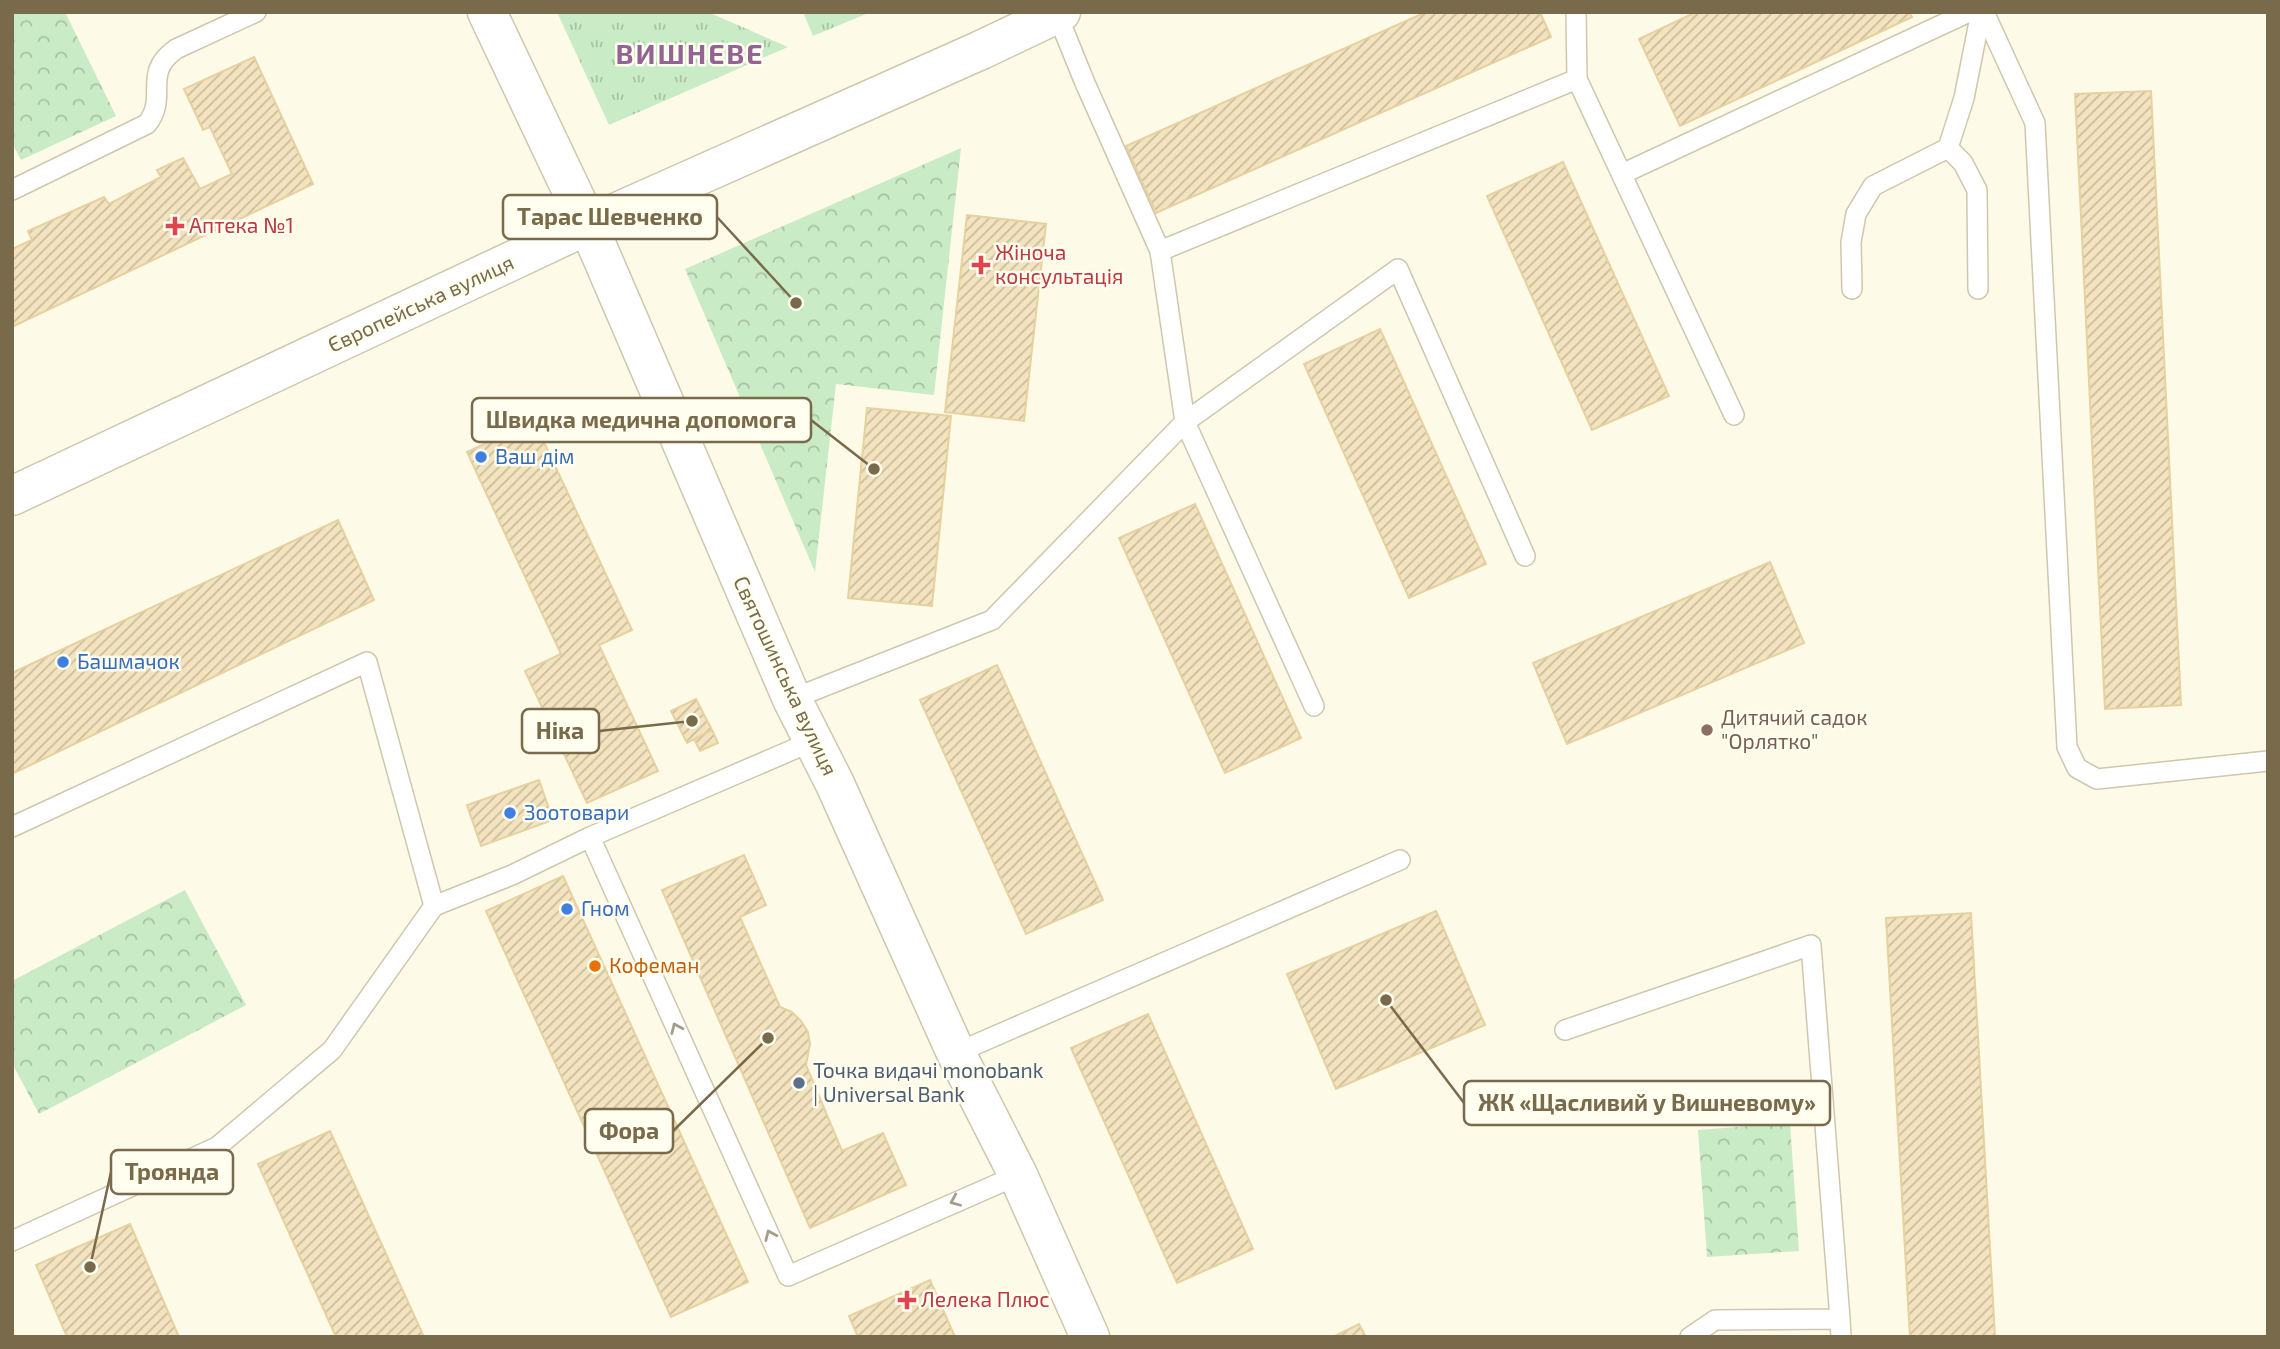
<svg xmlns="http://www.w3.org/2000/svg" width="2280" height="1349" font-family="'Exo 2',sans-serif">
	<style>
		.grass { fill: url(#grass-tufts) }
		.forest { fill: url(#forest-crowns) }
		.building { fill: url(#building-hatch); stroke: #e6d19f; stroke-width: 2 }
		.lines { fill: none; stroke-linecap: round; stroke-linejoin: round }
		.service-casing { stroke: #cfc7ad; stroke-width: 22 }
		.tertiary-casing { stroke: #cfc7ad; stroke-width: 41 }
		.service { stroke: #fff; stroke-width: 19 }
		.tertiary { stroke: #fff; stroke-width: 38 }
		.oneway { stroke: #a79e8a }
		.health-dot { fill: #e0444e; stroke: #fffeef; stroke-width: 2.5 }
		.shop-dot { fill: #3f7fe0; stroke: #fffeef; stroke-width: 2.5 }
		.education-dot { fill: #8d6e63; stroke: #fffeef; stroke-width: 2.5 }
		.food-dot { fill: #e8710a; stroke: #fffeef; stroke-width: 2.5 }
		.service-dot { fill: #5c6f8a; stroke: #fffeef; stroke-width: 2.5 }
		.labels { text-anchor: middle; stroke-width: 5; stroke-linejoin: round; paint-order: stroke }
		.health-label { font-size: 21px; fill: #be3a42; stroke: #fffeef; text-anchor: start }
		.street-label { font-size: 21px; fill: #786a4b; stroke: #fffeef }
		.shop-label { font-size: 21px; fill: #366cbe; stroke: #fffeef; text-anchor: start }
		.education-label { font-size: 21px; fill: #785e54; stroke: #fffeef; text-anchor: start }
		.food-label { font-size: 21px; fill: #c56008; stroke: #fffeef; text-anchor: start }
		.service-label { font-size: 21px; fill: #4e5e75; stroke: #fffeef; text-anchor: start }
		.district-label { font-size: 28px; font-weight: bold; letter-spacing: 2px; fill: #936394; stroke: #fffeef }
		.leader { fill: none; stroke: #786a4b; stroke-width: 2.5 }
		.callout-dot { fill: #786a4b; stroke: #fffeef; stroke-width: 2.5 }
		.callout { fill: #fffeef; stroke: #786a4b; stroke-width: 2.5 }
		.callout-label { font-size: 23px; text-anchor: middle; font-weight: bold; fill: #786a4b }
	</style>
	<defs>
		<pattern id="grass-tufts" width="24" height="20" patternUnits="userSpaceOnUse" patternTransform="scale(1.75)"><rect width="24" height="20" fill="#c9ebc6"/><path d="M3 7l-1-3M5 7V3M7 7l1-3M15 17l-1-3M17 17v-4M19 17l1-3" fill="none" stroke="#a8c2a3"/></pattern>
		<pattern id="forest-crowns" width="20" height="18" patternUnits="userSpaceOnUse" patternTransform="scale(1.75)"><rect width="20" height="18" fill="#c9ebc6"/><path d="M2 6a3 3 0 1 1 6 0M12 15a3 3 0 1 1 6 0" fill="none" stroke="#a8c2a3"/></pattern>
		<pattern id="building-hatch" width="6" height="6" patternUnits="userSpaceOnUse" patternTransform="scale(1.75)"><rect width="6" height="6" fill="#f3e4bf"/><path d="M-1 1l2-2M0 6l6-6M5 7l2-2" fill="none" stroke="#cabd9d"/></pattern>
	</defs>
	<rect width="100%" height="100%" fill="#fdfbe8"/>
	<!-- grass -->
	<path class="grass" d="M557,12H708L788,47L609,125Z
		M803,12H871L813,36Z"/>
	<!-- forest -->
	<path class="forest" d="M12,12H65L116,116L21,160L12,143Z
		M961,148L934,395L836,384L815,572L685,269Z
		M185,890L246,1005L39,1114L12,1063V981Z
		M1790,1123L1799,1251L1707,1257L1698,1130Z"/>
	<!-- building -->
	<path class="building" d="M1426,12H1540L1551,37L1156,213L1126,146Z
		M1696,12H1909L1912,17L1680,126L1639,39Z
		M254,57L313,184L12,327V249L32,240L28,231L104,197L109,204L161,177L157,170L183,158L200,189L232,174L210,127L203,130L184,89Z
		M2151,91L2181,705L2105,709L2075,94Z
		M1563,162L1669,396L1592,430L1487,196Z
		M967,215L1046,224L1024,421L945,412Z
		M1380,329L1486,564L1409,598L1304,364Z
		M867,408L951,416L932,606L848,598Z
		M534,421L632,630L599,645L658,771L587,803L525,671L561,654L467,452Z
		M1195,504L1301,738L1225,773L1119,538Z
		M338,520L374,600L12,774V673Z
		M1770,562L1804,643L1567,744L1533,663Z
		M997,665L1103,900L1026,934L920,700Z
		M696,699L712,730L687,743L671,711Z
		M712,730L718,743L700,751L694,739Z
		M539,780L553,820L481,846L467,805Z
		M744,855L766,905L740,917L780,1007L792,1012L801,1021L808,1032L810,1044L806,1065L842,1151L883,1133L906,1185L810,1228L662,890Z
		M563,876L748,1282L671,1317L486,911Z
		M1436,911L1485,1025L1336,1089L1287,974Z
		M1971,913L1995,1337H1910L1886,918Z
		M1148,1014L1253,1249L1177,1283L1071,1048Z
		M330,1131L424,1337H336L258,1164Z
		M130,1224L179,1337H67L36,1265Z
		M930,1280L955,1337H858L849,1316Z
		M1359,1324L1366,1337H1333Z"/>
	<g class="lines">
		<defs>
			<path id="service" d="M1576,12L1577,79L1734,415
				M1984,12L2035,123L2067,747L2077,768L2097,779L2268,761
				M1622,174L1969,12
				M12,190L147,124C169,96 141,74 176,49L256,12
				M1160,251L1577,79
				M1852,289L1851,242L1856,214L1873,186L1948,148
				M1978,289L1977,190L1963,163L1948,148L1964,98L1981,12
				M792,699L992,620L1185,422L1160,251L1085,83L1057,14
				M1314,706L1185,422L1398,269L1525,556
				M12,827L367,662L434,906L512,875L590,837L813,741
				M590,837L788,1276L1018,1175
				M1565,1030L1811,945L1840,1319
				M956,1053L1400,860
				M12,1241L217,1147L332,1050L434,906
				M1690,1337L1715,1320L1840,1319L1841,1337"/>
			<path id="tertiary" d="M487,12L588,225L792,699L835,784L956,1053L1018,1175L1090,1337
				M12,496L588,225L981,50L1061,12"/>
		</defs>
		<!-- service casing -->
		<use href="#service" class="service-casing"/>
		<!-- tertiary casing -->
		<use href="#tertiary" class="tertiary-casing"/>
		<!-- service -->
		<use href="#service" class="service"/>
		<!-- tertiary -->
		<use href="#tertiary" class="tertiary"/>
	</g>
	<!-- one-way arrows -->
	<defs><path id="oneway-chevron" d="M-2-3.5L2.5 0L-2 3.5" fill="none" stroke-width="1.6" stroke-linecap="round" stroke-linejoin="round" transform="scale(1.75)"/></defs>
	<g class="oneway">
		<use href="#oneway-chevron" transform="translate(676 1028) rotate(-114)"/>
		<use href="#oneway-chevron" transform="translate(955 1201) rotate(157)"/>
		<use href="#oneway-chevron" transform="translate(770 1235) rotate(-114)"/>
	</g>
	<!-- markers -->
	<g class="health-dot">
		<path d="M171.5 215.5h7v7h7v7h-7v7h-7v-7h-7v-7h7z"/>
		<path d="M977.5 254.5h7v7h7v7h-7v7h-7v-7h-7v-7h7z"/>
		<path d="M903.5 1289.5h7v7h7v7h-7v7h-7v-7h-7v-7h7z"/>
	</g>
	<g class="shop-dot">
		<circle cx="481" cy="457" r="7"/>
		<circle cx="63" cy="662" r="7"/>
		<circle cx="510" cy="813" r="7"/>
		<circle cx="567" cy="909" r="7"/>
	</g>
	<circle class="education-dot" cx="1707" cy="730" r="7"/>
	<circle class="food-dot" cx="595" cy="966" r="7"/>
	<circle class="service-dot" cx="799" cy="1083" r="7"/>
	<g class="labels">
		<!-- health labels -->
		<g class="health-label">
			<text x="189" y="233">Аптека №1</text>
			<text x="995" y="260">Жіноча<tspan x="995" dy="24">консультація</tspan></text>
			<text x="921" y="1307">Лелека Плюс</text>
		</g>
		<!-- street labels -->
		<g class="street-label">
			<text transform="translate(421 304) rotate(-25)" y="7">Європейська вулиця</text>
			<text transform="translate(785 676) rotate(65)" y="7">Святошинська вулиця</text>
		</g>
		<!-- shop labels -->
		<g class="shop-label">
			<text x="495" y="464">Ваш дім</text>
			<text x="77" y="669">Башмачок</text>
			<text x="524" y="820">Зоотовари</text>
			<text x="581" y="916">Гном</text>
		</g>
		<!-- education labels -->
		<g class="education-label">
			<text x="1721" y="725">Дитячий садок<tspan x="1721" dy="24">"Орлятко"</tspan></text>
		</g>
		<!-- food labels -->
		<g class="food-label">
			<text x="609" y="973">Кофеман</text>
		</g>
		<!-- service labels -->
		<g class="service-label">
			<text x="813" y="1078">Точка видачі monobank<tspan x="813" dy="24">| Universal Bank</tspan></text>
		</g>
		<!-- district labels -->
		<g class="district-label">
			<text x="690" y="64">ВИШНЕВЕ</text>
		</g>
	</g>
	<!-- callouts -->
	<path class="leader" d="M796 303L717 217M874 469L811 420M692 721L599 731M1386 1000L1464 1103M768 1038L673 1131M90 1267L111 1172"/>
	<g class="callout-dot">
		<circle cx="796" cy="303" r="7"/>
		<circle cx="874" cy="469" r="7"/>
		<circle cx="692" cy="721" r="7"/>
		<circle cx="1386" cy="1000" r="7"/>
		<circle cx="768" cy="1038" r="7"/>
		<circle cx="90" cy="1267" r="7"/>
	</g>
	<g class="callout">
		<rect x="503" y="195" width="214" height="44" rx="7"/>
		<rect x="472" y="398" width="339" height="44" rx="7"/>
		<rect x="522" y="709" width="77" height="44" rx="7"/>
		<rect x="1464" y="1081" width="366" height="44" rx="7"/>
		<rect x="585" y="1109" width="88" height="44" rx="7"/>
		<rect x="111" y="1150" width="122" height="44" rx="7"/>
	</g>
	<g class="callout-label">
		<text x="610" y="225">Тарас Шевченко</text>
		<text x="641" y="428">Швидка медична допомога</text>
		<text x="560" y="739">Ніка</text>
		<text x="1647" y="1111">ЖК «Щасливий у Вишневому»</text>
		<text x="629" y="1139">Фора</text>
		<text x="172" y="1180">Троянда</text>
	</g>
	<!-- border -->
	<rect width="2280" height="1349" fill="none" stroke="#786a4b" stroke-width="28"/>
</svg>
